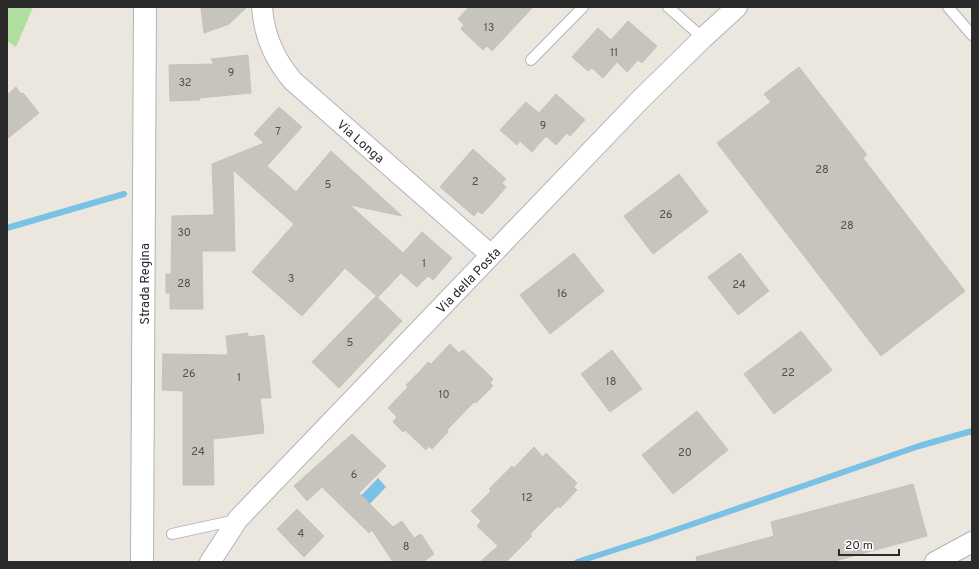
<svg xmlns="http://www.w3.org/2000/svg" width="979" height="569" font-family="Overpass,sans-serif">
	<style>
		.green { fill: #b0de9f }
		.water { fill: #79c1e5 }
		.lines { fill: none; stroke-linecap: round; stroke-linejoin: round }
		.stream { stroke: #79c1e5; stroke-width: 6 }
		.building { fill: #c7c3bd; stroke: #c7c2b8 }
		.service-casing { stroke: #b1b3bd; stroke-width: 12 }
		.minor-casing { stroke: #b1b3bd; stroke-width: 22 }
		.secondary-casing { stroke: #b1b3bd; stroke-width: 24 }
		.service { stroke: #fff; stroke-width: 10 }
		.minor { stroke: #fff; stroke-width: 20 }
		.secondary { stroke: #fff; stroke-width: 22 }
		.labels { text-anchor: middle; stroke-width: 3; stroke-linejoin: round; paint-order: stroke }
		.number-label { font-size: 11px; fill: #525150 }
		.street-label { font-size: 13px; fill: #2b2b2b; stroke: #fff }
	</style>
	<rect width="100%" height="100%" fill="#ebe7de"/>
	<!-- green -->
	<path class="green" d="M7,7H33L16,47L7,41Z"/>
	<!-- water -->
	<path class="water" d="M378,478L386,487L365,509L356,501Z"/>
	<g class="lines">
		<!-- stream -->
		<path class="stream" d="M7,228L124,194
			M577,562L655,537L919,446L972,431"/>
	</g>
	<!-- building -->
	<path class="building" d="M201,7H247L229,24L204,33Z
		M469,7H533L492,51L487,46L483,50L461,29L464,25L458,19Z
		M628,21L657,46L642,63L638,60L627,72L617,62L603,78L592,68L588,71L572,57L598,28L611,40Z
		M248,55L251,93L199,98L200,100L170,101L169,65L214,64L211,59Z
		M799,67L867,155L863,158L965,291L881,356L717,143L771,102L764,94Z
		M16,87L21,94L23,93L39,113L7,139V95Z
		M556,94L585,120L570,136L567,133L556,145L546,136L532,152L520,141L517,145L500,130L526,102L539,113Z
		M279,107L302,127L267,166L296,192L331,151L402,216L350,205L403,253L422,232L452,258L433,280L428,276L417,287L401,273L378,297L345,268L302,316L252,272L294,224L233,170L235,251H202L203,309H170V293H166V274H171L172,216L214,215L212,164L264,143L254,134Z
		M473,149L506,179L502,183L506,187L496,199L482,214L478,211L474,216L440,187Z
		M679,174L708,212L653,254L624,216Z
		M574,253L604,291L550,334L520,295Z
		M740,253L769,291L738,315L708,277Z
		M376,296L402,321L339,388L312,362Z
		M801,331L832,370L774,414L744,374Z
		M248,333V337L264,335L271,398H260L264,433L213,439L214,485H183V391L162,390L163,354L228,355L226,336Z
		M450,344L459,353L463,350L493,379L490,383L493,386L476,403L474,402L447,430L448,432L432,449L429,446L426,450L405,430L403,432L393,422L397,417L388,408L408,387L406,385L421,370L428,362L431,364Z
		M612,350L642,389L610,412L581,374Z
		M697,411L728,450L673,494L642,455Z
		M352,434L386,466L359,493L393,527L402,521L414,538L421,534L434,554L423,562H393L372,530L369,533L322,487L307,501L294,486Z
		M534,447L543,457L546,453L577,483L574,487L577,490L560,508L558,506L530,534L532,536L506,562H480L498,546L477,526L481,521L471,511L491,491L489,489L512,466L514,468Z
		M913,484L927,536L831,562H697L696,557L774,536L771,522Z
		M297,509L324,536L304,557L277,529Z"/>
	<g class="lines">
		<defs>
			<path id="service" d="M668,7L703,38
				M948,7L972,35
				M531,60L583,7
				M172,534L236,520"/>
			<path id="minor" d="M262,7C264,36 274,59 293,81L491,255
				M210,562L238,519L640,100L703,38L737,7
				M935,562L972,542"/>
			<path id="secondary" d="M142,562L145,7"/>
		</defs>
		<!-- service casing -->
		<use href="#service" class="service-casing"/>
		<!-- minor casing -->
		<use href="#minor" class="minor-casing"/>
		<!-- secondary casing -->
		<use href="#secondary" class="secondary-casing"/>
		<!-- service -->
		<use href="#service" class="service"/>
		<!-- minor -->
		<use href="#minor" class="minor"/>
		<!-- secondary -->
		<use href="#secondary" class="secondary"/>
	</g>
	<g class="labels">
		<!-- number labels -->
		<g class="number-label">
			<text x="489" y="31">13</text>
			<text x="614" y="56">11</text>
			<text x="231" y="76">9</text>
			<text x="185" y="86">32</text>
			<text x="543" y="129">9</text>
			<text x="278" y="135">7</text>
			<text x="822" y="173">28</text>
			<text x="475" y="185">2</text>
			<text x="328" y="188">5</text>
			<text x="666" y="218">26</text>
			<text x="847" y="229">28</text>
			<text x="184" y="236">30</text>
			<text x="424" y="267">1</text>
			<text x="291" y="282">3</text>
			<text x="184" y="287">28</text>
			<text x="739" y="288">24</text>
			<text x="562" y="297">16</text>
			<text x="350" y="346">5</text>
			<text x="788" y="376">22</text>
			<text x="189" y="377">26</text>
			<text x="239" y="381">1</text>
			<text x="611" y="385">18</text>
			<text x="444" y="398">10</text>
			<text x="198" y="455">24</text>
			<text x="685" y="456">20</text>
			<text x="354" y="478">6</text>
			<text x="527" y="501">12</text>
			<text x="301" y="537">4</text>
			<text x="406" y="550">8</text>
		</g>
		<!-- street labels -->
		<g class="street-label">
			<text transform="translate(361 141) rotate(41)" y="5">Via Longa</text>
			<text transform="translate(468 280) rotate(-46)" y="5">Via della Posta</text>
			<text transform="translate(144 284) rotate(-90)" y="5">Strada Regina</text>
		</g>
	</g>
	<!-- border -->
	<rect width="979" height="569" fill="none" stroke="#2b2b2b" stroke-width="16"/>
	<!-- scale -->
	<path d="M839 549v6h60v-6" fill="none" stroke="#2b2b2b" stroke-width="2"/>
	<text x="845" y="549" font-size="12" fill="#2b2b2b" stroke="#ffffff" stroke-width="3" paint-order="stroke">20 m</text>
</svg>
